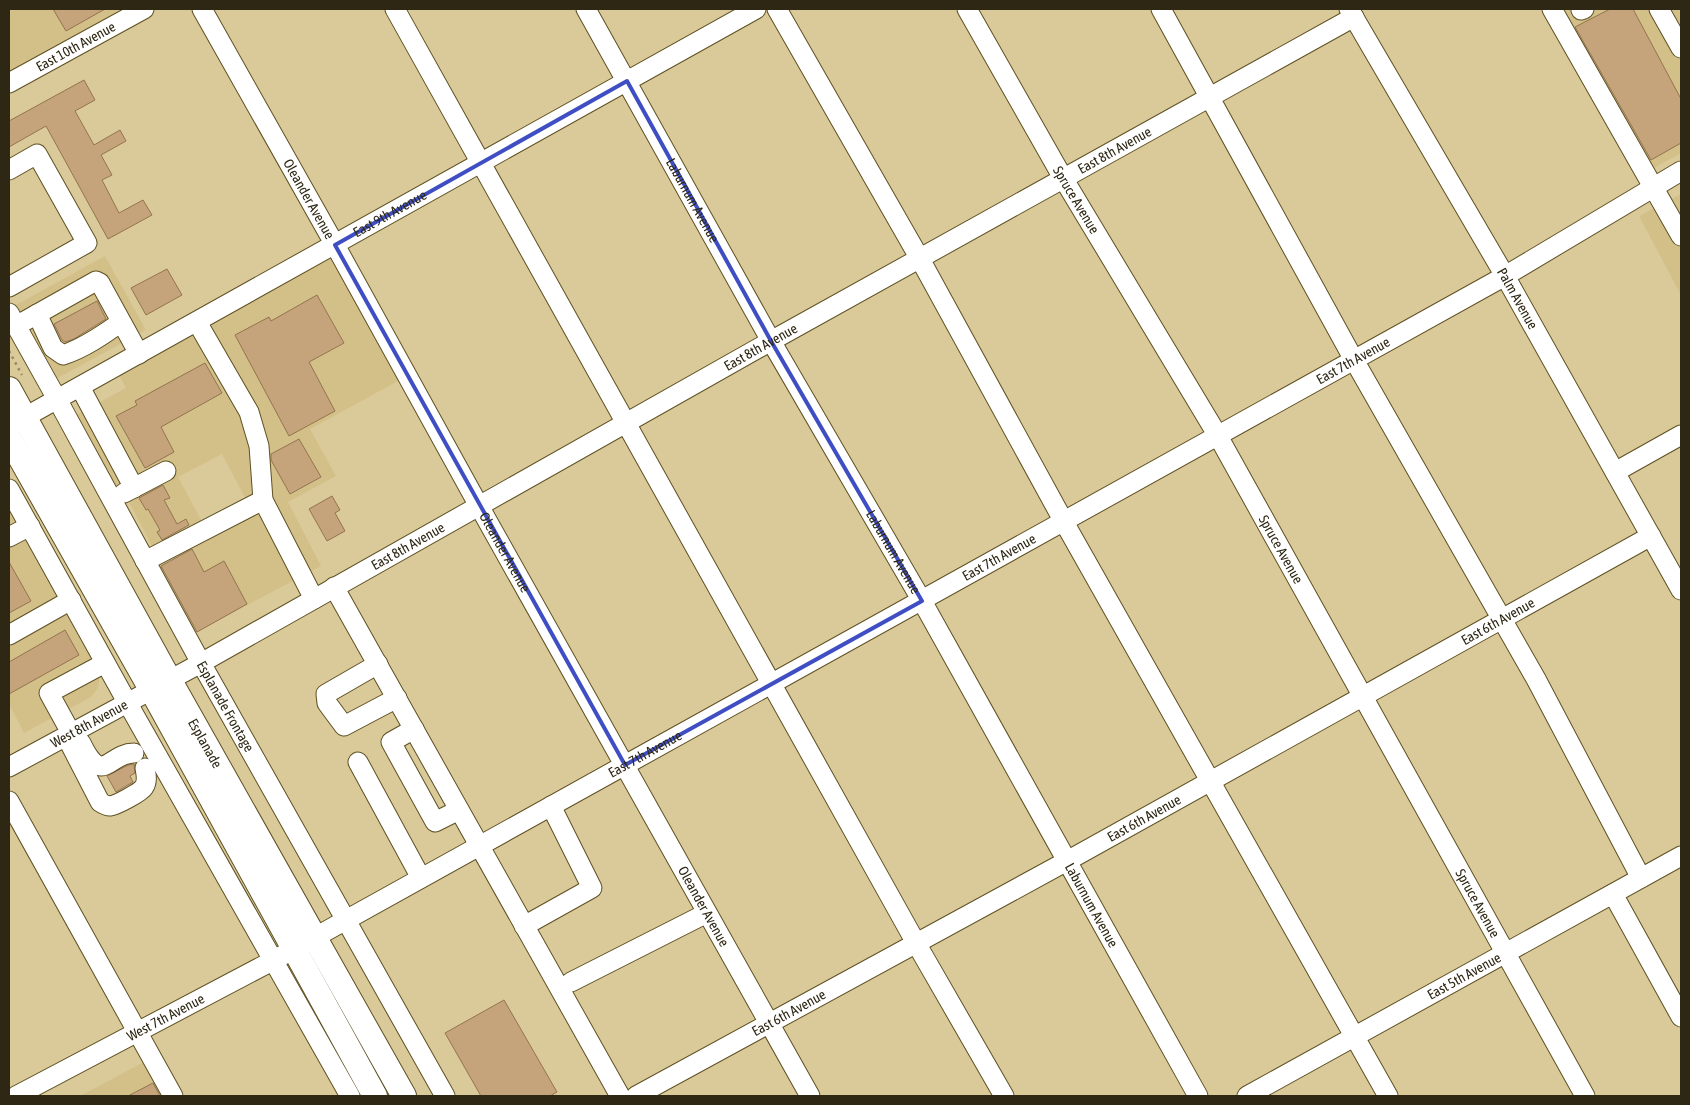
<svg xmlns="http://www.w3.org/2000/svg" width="1690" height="1105" font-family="'Asap Condensed',sans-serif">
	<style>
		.built { fill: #d3c088; fill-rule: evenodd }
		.building { fill: #c5a47c; stroke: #93744e }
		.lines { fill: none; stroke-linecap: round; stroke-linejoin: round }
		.minor-casing { stroke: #5e5022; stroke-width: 21 }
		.major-casing { stroke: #5e5022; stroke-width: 26 }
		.path { stroke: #978b66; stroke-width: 2.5; stroke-dasharray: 2.5 4; stroke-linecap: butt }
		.minor { stroke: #fff; stroke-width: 19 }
		.major { stroke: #fff; stroke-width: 24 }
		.marked { fill: none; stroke: #3f4fc3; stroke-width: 4; stroke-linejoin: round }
		.labels { text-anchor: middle; stroke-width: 5; stroke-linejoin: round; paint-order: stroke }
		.street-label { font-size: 14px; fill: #2d2714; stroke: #f3ebd3 }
	</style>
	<rect width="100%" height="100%" fill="#daca99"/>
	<!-- built -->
	<path class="built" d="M9,9H121L9,75Z
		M1559,9H1681V153L1650,170Z
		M1681,194V295L1639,216Z
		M105,256L146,330L54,380L14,306Z
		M333,257L400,380L310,429L336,476L288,502L321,566L193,634L152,558L157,555L122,489L115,493L74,416L126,388L119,375ZM222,454L250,507L206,529L178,477Z
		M9,510L100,675L98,688L91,697L24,733L9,704Z
		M144,1062L163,1096H80Z"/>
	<!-- building -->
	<path class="building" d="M53,9H105L66,31Z
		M1610,9H1633L1681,99V143L1651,160L1575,27Z
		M84,80L95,100L75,111L94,145L120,130L126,141L101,155L112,175L102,180L119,213L143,200L152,215L108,239L46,126L9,147V121Z
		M167,269L182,295L146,315L131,288Z
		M317,295L344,343L309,362L335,411L289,436L235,335L269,317L271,321Z
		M97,301L106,319L74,339L65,342L62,340L54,324Z
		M205,363L222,393L161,427L174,452L145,468L116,416L137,405L135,401Z
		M299,439L321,477L290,494L271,460V454Z
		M163,485L170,498L164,500L177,524L186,519L189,525L162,540L157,532L160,530L148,509L146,510L139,498Z
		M332,496L340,510L335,513L345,531L327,541L309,509Z
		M192,549L204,572L224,561L247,604L197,632L161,566Z
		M9,562L31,601L9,613Z
		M65,630L79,655L9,694V662Z
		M134,764L135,773L130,776L133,782L116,792L107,776L128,765Z
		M504,1000L557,1092L550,1096H481L445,1033Z
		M153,1083L160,1096H128Z"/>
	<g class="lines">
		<defs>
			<g id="minor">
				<path id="s1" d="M202,9L335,245L479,506L810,1096"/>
				<path d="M395,9L916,943L1004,1096"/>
				<path id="s2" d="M586,9L771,341L922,601L1198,1096"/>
				<path d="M777,9L920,259L1064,522L1388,1096"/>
				<path id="s3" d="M967,9L1063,178L1218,436L1585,1096"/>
				<path d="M1161,9L1354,360L1536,679L1641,878"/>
				<path id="s4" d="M1349,9L1505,276L1681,590"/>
				<path d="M1552,9L1681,236"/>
				<path d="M1659,9L1681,48"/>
				<path d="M1581,10L1584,9"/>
				<path id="s5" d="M9,83L144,9"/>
				<path d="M9,170L37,154L87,243L9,287"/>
				<path id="s6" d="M9,313L57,399L201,663L445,1096"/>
				<path d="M37,314L53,348L63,355C84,348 103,335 121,322"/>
				<path d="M197,322L249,412L259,446L263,500L314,599"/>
				<path d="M16,326L96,281L100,283L139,354"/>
				<path d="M80,387L134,488"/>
				<path id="s7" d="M9,426L756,9"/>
				<path d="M1615,472L1681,435"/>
				<path d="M9,489L127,702L350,1096"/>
				<path d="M124,493L166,471"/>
				<path d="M9,537L30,526"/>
				<path d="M145,561L263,500"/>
				<path d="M334,587L620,1096"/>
				<path d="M9,635L71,600"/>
				<path d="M378,664L326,694L327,703L344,726L397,698"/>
				<path d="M414,729L391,742L435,822L459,810"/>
				<path d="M71,733L49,693L105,663"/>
				<path d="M66,736L100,802C103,804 106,806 110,806C117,805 141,792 144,787C148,781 146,774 145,768"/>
				<path d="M81,743C103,788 108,753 134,753"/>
				<path d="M358,762L421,878"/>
				<path id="s8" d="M9,767L201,663L771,341L1354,17"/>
				<path d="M9,801L173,1096"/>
				<path d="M1613,894L1681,1017"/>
				<path d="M524,926L592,888L551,806"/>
				<path d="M571,982L707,913"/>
				<path id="s9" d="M16,1096L274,960L625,765L1505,276L1681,171"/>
				<path id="s10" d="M636,1096L1067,861L1651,536"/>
				<path id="s11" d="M1247,1096L1681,856"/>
			</g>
			<g id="major">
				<path id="s12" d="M9,389L169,679L404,1096"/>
				<path d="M9,438L151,689L375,1096"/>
			</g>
		</defs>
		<!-- minor casing -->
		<use href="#minor" class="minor-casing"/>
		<!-- major casing -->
		<use href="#major" class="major-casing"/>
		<!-- path -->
		<path class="path" d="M9,351L22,375"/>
		<!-- minor -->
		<use href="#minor" class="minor"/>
		<!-- major -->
		<use href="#major" class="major"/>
	</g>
	<!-- marked area -->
	<path class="marked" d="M627,81L771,341L922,601L625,765L335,245Z"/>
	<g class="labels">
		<!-- street labels -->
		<g class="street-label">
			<text dy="5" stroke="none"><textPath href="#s5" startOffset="76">East 10th Avenue</textPath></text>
			<text dy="5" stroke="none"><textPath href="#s8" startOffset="1266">East 8th Avenue</textPath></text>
			<text dy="5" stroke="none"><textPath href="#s1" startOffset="218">Oleander Avenue</textPath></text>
			<text dy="5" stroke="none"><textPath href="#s2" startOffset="219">Laburnum Avenue</textPath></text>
			<text dy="5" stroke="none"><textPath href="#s3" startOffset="220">Spruce Avenue</textPath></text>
			<text dy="5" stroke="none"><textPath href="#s7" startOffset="436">East 9th Avenue</textPath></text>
			<text dy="5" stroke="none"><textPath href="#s4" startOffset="335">Palm Avenue</textPath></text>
			<text dy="5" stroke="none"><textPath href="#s8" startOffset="861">East 8th Avenue</textPath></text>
			<text dy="5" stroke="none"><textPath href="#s9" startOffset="1526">East 7th Avenue</textPath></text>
			<text dy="5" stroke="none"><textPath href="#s8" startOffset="456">East 8th Avenue</textPath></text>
			<text dy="5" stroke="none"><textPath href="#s3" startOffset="625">Spruce Avenue</textPath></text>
			<text dy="5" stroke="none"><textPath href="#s2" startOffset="624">Laburnum Avenue</textPath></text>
			<text dy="5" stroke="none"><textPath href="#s1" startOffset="622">Oleander Avenue</textPath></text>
			<text dy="5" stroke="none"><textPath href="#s9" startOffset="1121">East 7th Avenue</textPath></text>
			<text dy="5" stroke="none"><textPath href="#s10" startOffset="984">East 6th Avenue</textPath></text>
			<text dy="5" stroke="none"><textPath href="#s6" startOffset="449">Esplanade Frontage</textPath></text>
			<text dy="5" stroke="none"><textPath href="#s8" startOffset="91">West 8th Avenue</textPath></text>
			<text dy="5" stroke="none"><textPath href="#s12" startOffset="405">Esplanade</textPath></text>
			<text dy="5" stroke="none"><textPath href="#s9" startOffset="716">East 7th Avenue</textPath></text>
			<text dy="5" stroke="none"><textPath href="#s10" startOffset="579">East 6th Avenue</textPath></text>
			<text dy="5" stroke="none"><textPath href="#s3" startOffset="1030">Spruce Avenue</textPath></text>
			<text dy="5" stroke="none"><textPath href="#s2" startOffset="1029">Laburnum Avenue</textPath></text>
			<text dy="5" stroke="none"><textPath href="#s1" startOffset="1028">Oleander Avenue</textPath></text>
			<text dy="5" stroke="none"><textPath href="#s11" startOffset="248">East 5th Avenue</textPath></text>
			<text dy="5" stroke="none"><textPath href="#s10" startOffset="174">East 6th Avenue</textPath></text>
			<text dy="5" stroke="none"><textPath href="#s9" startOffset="169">West 7th Avenue</textPath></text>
		</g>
	</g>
	<!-- border -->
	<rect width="1690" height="1105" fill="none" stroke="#2d2714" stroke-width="20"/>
</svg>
